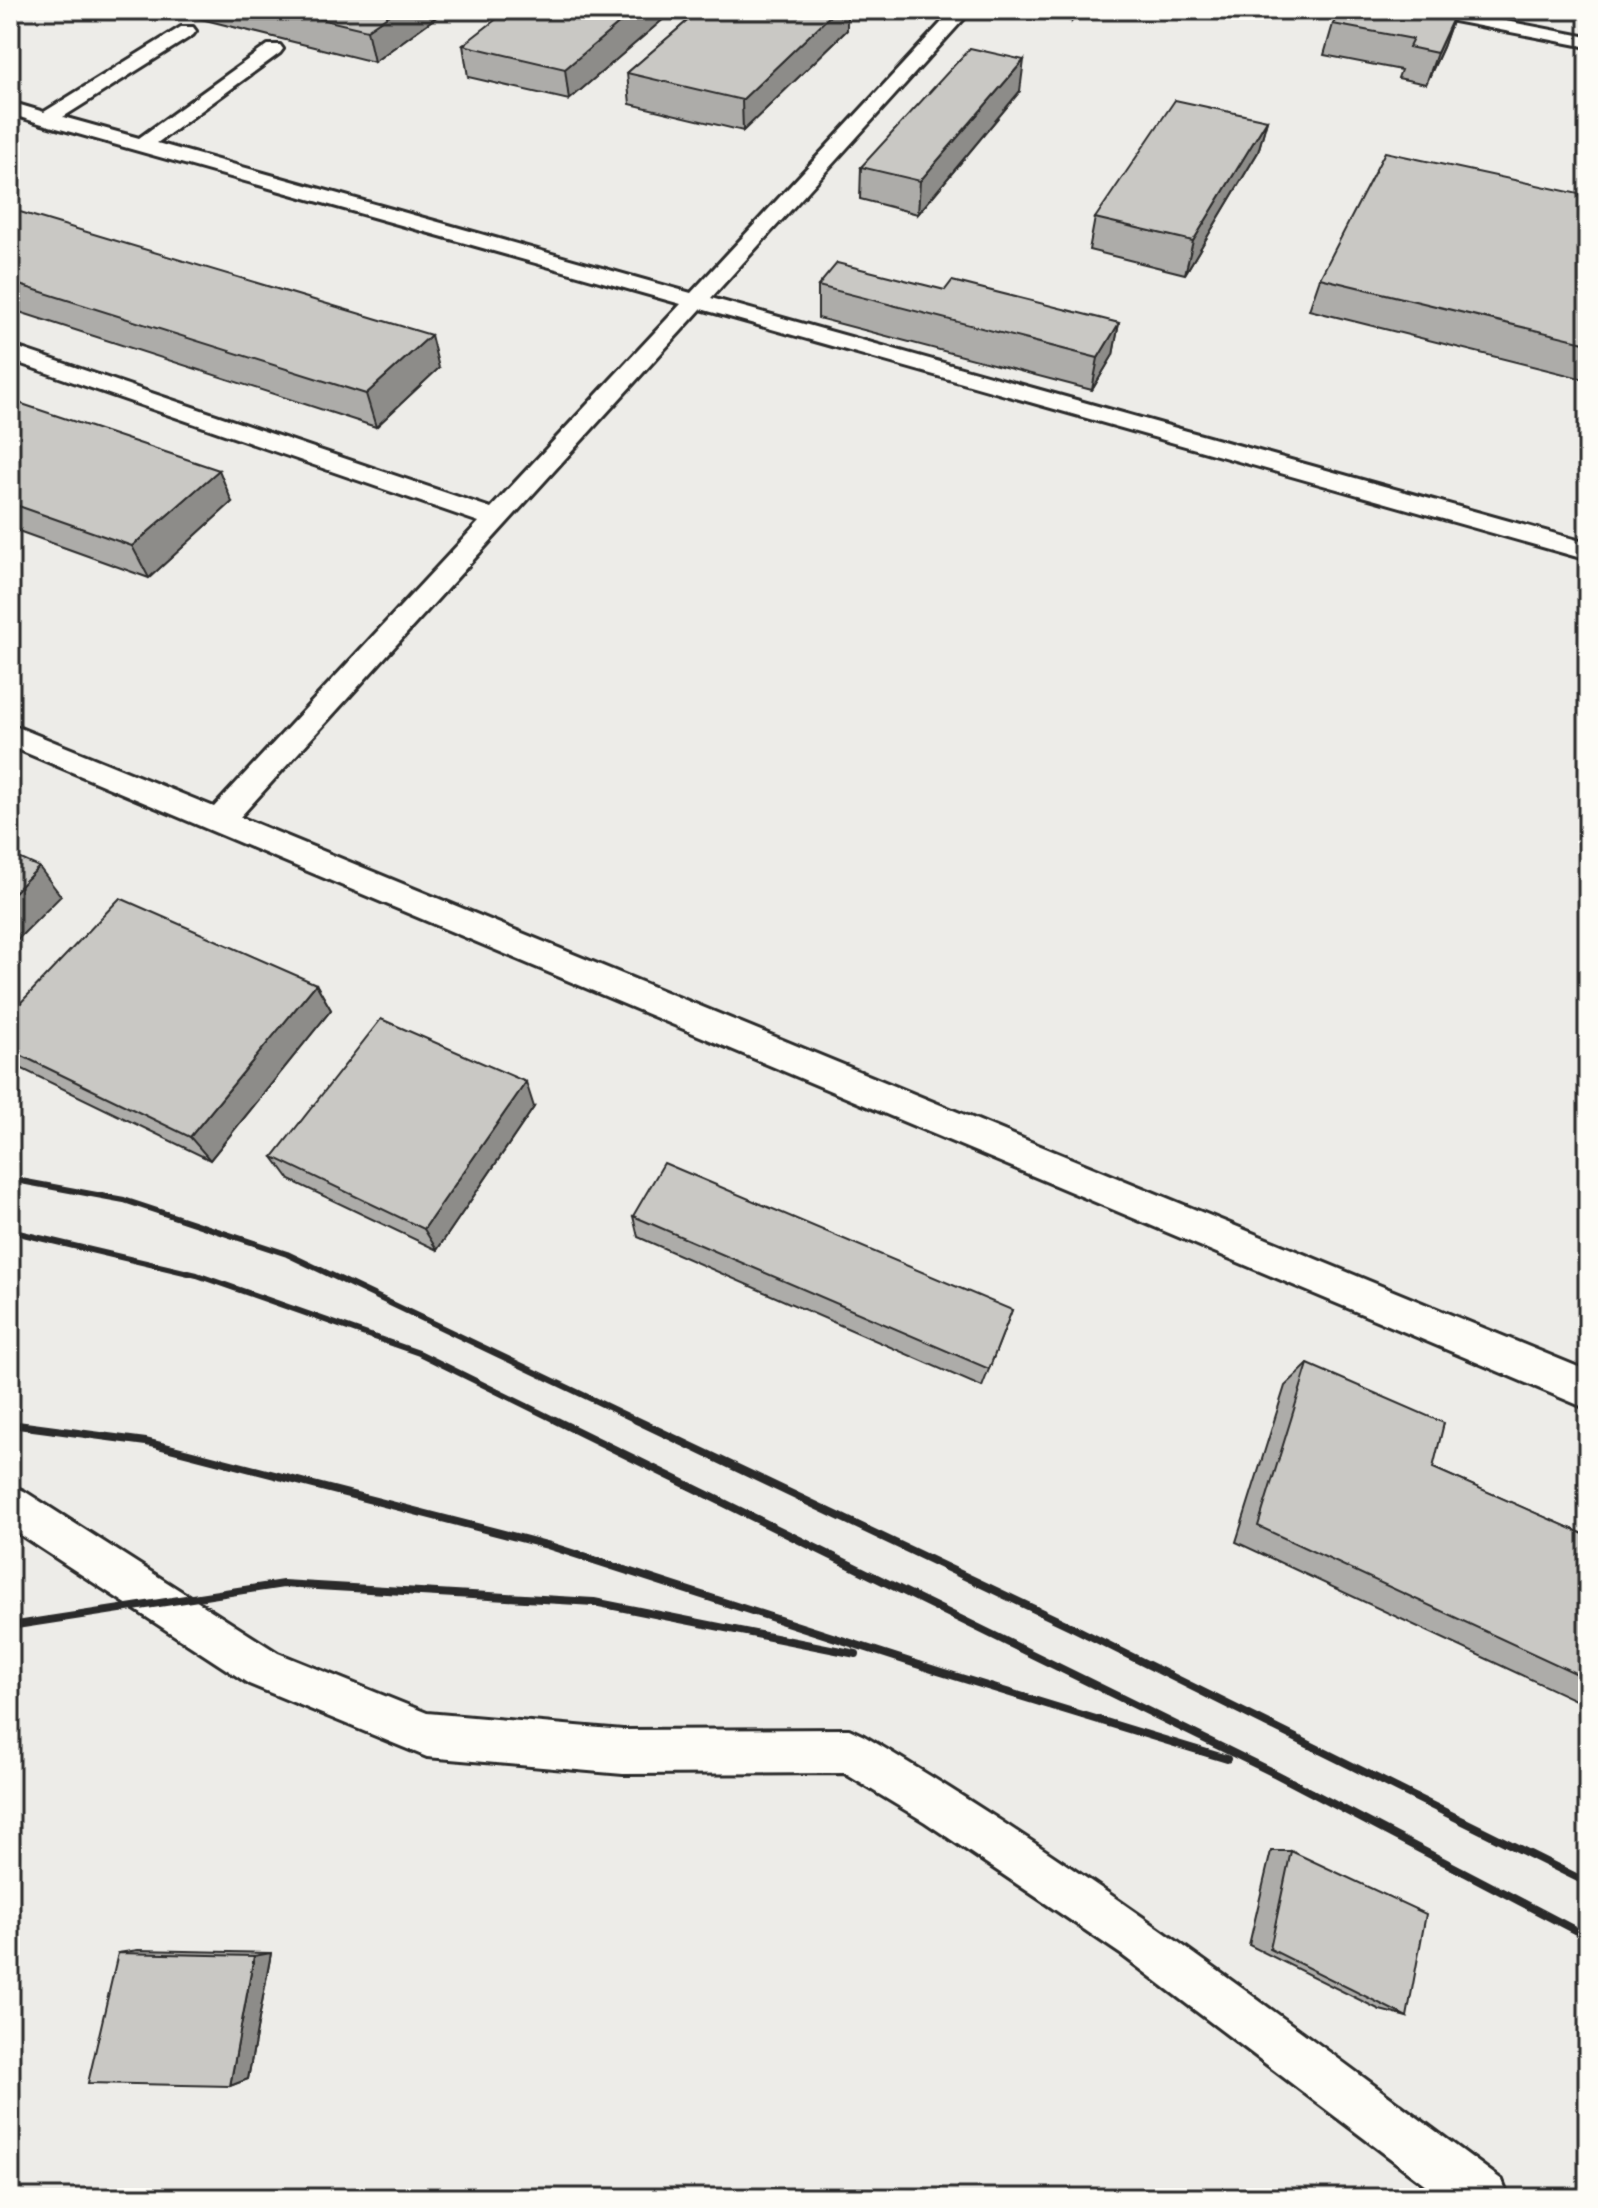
<svg xmlns="http://www.w3.org/2000/svg" width="1598" height="2208" font-family="Caveat,sans-serif">
	<style>
		.built { fill: #edece8 }
		.lines { fill: none; stroke-linecap: round; stroke-linejoin: round }
		.lane-casing { stroke: #2b2b2b; stroke-width: 6 }
		.lane { fill: #fdfcf7; fill-rule: evenodd }
		.rail-far1 { stroke: #2b2b2b; stroke-width: 6 }
		.rail { stroke: #2b2b2b; stroke-width: 8 }
		.wall { fill: #adaca9; stroke: #2b2b2b; stroke-width: 2 }
		.shaded-wall { fill: #8d8c89; stroke: #2b2b2b; stroke-width: 2 }
		.building { fill: #c9c8c4; stroke: #2b2b2b; stroke-width: 2 }
	</style>
	<rect width="100%" height="100%" fill="#fdfcf7"/>
	<filter id="ink" filterUnits="userSpaceOnUse"><feTurbulence type="fractalNoise" baseFrequency=".0125" numOctaves="2"/><feDisplacementMap in="SourceGraphic" scale="16" xChannelSelector="R" yChannelSelector="G"/><feConvolveMatrix kernelMatrix="1 2 1 2 8 2 1 2 1" color-interpolation-filters="sRGB"/></filter>
	<g filter="url(#ink)">
		<!-- built -->
		<path class="built" d="M10,10H1588V2198H10Z"/>
		<g class="lines">
			<defs>
				<path id="lane" d="M953,10H972L711,298L1588,543V560L701,309L240,817L1588,1371V1409L10,746V724L214,807L479,522L10,360V345L491,508L681,304L39,123L10,114V102L44,112L181,27H193L196,31L193,35L63,117L139,138L268,45H280L283,49L280,53L157,143L691,293Z
					M1414,10H1450L1588,37V47L1423,15Z
					M10,1485L24,1491L278,1653L427,1713L623,1730L849,1729L864,1736C1088,1868 1293,2026 1502,2180L1509,2198H1443L1122,1955L925,1822L844,1773L623,1774L427,1757L249,1684L10,1528Z"/>
			</defs>
			<!-- lane casing -->
			<use href="#lane" class="lane-casing"/>
			<!-- lane -->
			<use href="#lane" class="lane"/>
			<!-- rail-far1 -->
			<path class="rail-far1" d="M10,1179L124,1200L287,1254L640,1422
				M10,1231L197,1275L419,1353L559,1422"/>
			<!-- rail -->
			<path class="rail" d="M555,1420L1276,1774L1588,1937
				M636,1420L1070,1626L1588,1883
				M10,1424L146,1442L547,1545L938,1671L1227,1759
				M10,1626L283,1584L594,1602L856,1654"/>
		</g>
		<!-- wall -->
		<path class="wall" d="M165,10H446L374,62Z
			M674,10L569,100L468,77L463,45Z
			M700,10H847V30L743,131L630,104L627,73Z
			M1030,10H1080L1072,21L1030,12Z
			M1454,16L1443,47L1426,84L1398,78L1401,70L1324,55L1333,24Z
			M1020,91L918,214L860,199L861,167Z
			M1267,120L1258,152L1185,274L1089,250L1095,218Z
			M1588,196V380L1309,310L1320,278Z
			M10,209L439,368L376,427L10,309Z
			M818,286L945,290L1119,323L1113,355L1092,390L818,318Z
			M10,400L232,502L149,578L10,528Z
			M316,984L331,1010L210,1160L12,1064L10,1062V1014Z
			M534,1107L437,1250L290,1180L273,1157Z
			M633,1216L1012,1310L982,1387L638,1237Z
			M1308,1364L1433,1468L1588,1536V1706L1236,1542L1285,1386Z
			M1271,1851H1291L1407,2017L1380,2010L1249,1945Z
			M138,1950L271,1953L248,2079L230,2086L118,1953Z"/>
		<!-- shaded-wall -->
		<path class="shaded-wall" d="M396,10H446L374,62L367,30Z
			M635,10H674L569,100L565,69Z
			M836,10H847V30L743,131L742,100Z
			M1073,10H1080L1072,21Z
			M1454,16L1443,47L1426,84L1437,53Z
			M1024,60L1020,91L918,214L920,181Z
			M1267,120L1258,152L1185,274L1193,241Z
			M1119,323L1113,355L1092,390L1098,358Z
			M431,335L439,368L376,427L366,394Z
			M219,470L232,502L149,578L132,546Z
			M39,867L61,896L10,947V896Z
			M316,984L331,1010L210,1160L190,1137Z
			M526,1082L534,1107L437,1250L424,1229Z
			M271,1953L248,2079L230,2086L254,1956Z"/>
		<!-- building -->
		<path class="building" d="M282,10H396L367,30Z
			M508,10H635L565,69L463,45Z
			M700,10H836L742,100L627,73Z
			M1341,10H1422L1454,16L1437,53L1409,47L1413,39L1333,24Z
			M970,48L1024,60L920,181L861,167Z
			M1175,100L1267,120L1193,241L1095,218Z
			M1385,152L1588,196V343L1320,278Z
			M10,209L431,335L366,394L10,282Z
			M837,263L945,290L952,281L1119,323L1098,358L818,286Z
			M10,400L219,470L132,546L10,503Z
			M10,854L39,867L10,896Z
			M120,898L316,984L190,1137L10,1050V1014Z
			M381,1019L526,1082L424,1229L273,1157Z
			M664,1163L1012,1310L989,1369L633,1216Z
			M1308,1364L1444,1423L1433,1468L1588,1536V1679L1258,1526Z
			M1291,1851L1426,1914L1407,2017L1270,1949Z
			M118,1953L254,1956L230,2086L88,2083Z"/>
	</g>
	<!-- margin -->
	<rect width="1598" height="2208" fill="none" stroke="#fdfcf7" stroke-width="40"/>
	<rect x="20" y="20" width="1558" height="2168" fill="none" stroke="#2b2b2b" stroke-width="3" filter="url(#ink)"/>
</svg>
